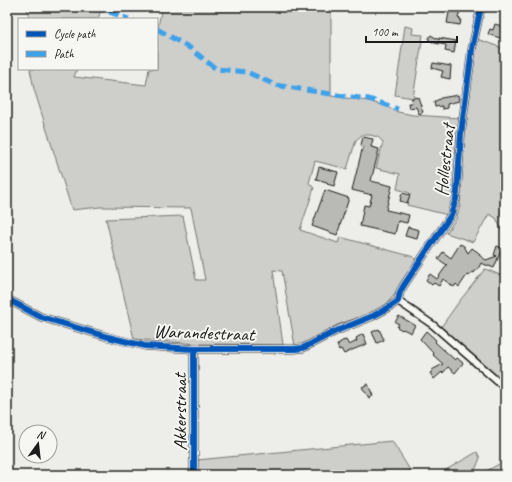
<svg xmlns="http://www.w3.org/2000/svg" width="512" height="482" font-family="Caveat,sans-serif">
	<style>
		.green { fill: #cececb; stroke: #757574 }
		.building { fill: #b9b9b6; stroke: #1c1c1c }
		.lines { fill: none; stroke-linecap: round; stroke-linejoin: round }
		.minor-casing { stroke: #1c1c1c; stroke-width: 9 }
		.minor { stroke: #f6f6f2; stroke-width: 6 }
		.quiet { stroke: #3da2ea; stroke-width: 5; stroke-dasharray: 10 5; stroke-linecap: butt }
		.cycleway-casing { stroke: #f6f6f2; stroke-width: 8 }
		.cycleway { stroke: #0057b8; stroke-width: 6 }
		.labels { text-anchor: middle; stroke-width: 4; stroke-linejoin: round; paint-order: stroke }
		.street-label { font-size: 19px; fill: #1c1c1c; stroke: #f6f6f2 }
	</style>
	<rect width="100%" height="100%" fill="#edede9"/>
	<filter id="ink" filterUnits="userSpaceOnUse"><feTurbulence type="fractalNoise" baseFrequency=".025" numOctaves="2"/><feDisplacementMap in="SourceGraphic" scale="8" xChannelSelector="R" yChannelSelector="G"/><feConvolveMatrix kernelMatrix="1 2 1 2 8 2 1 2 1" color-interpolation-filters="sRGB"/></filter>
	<g filter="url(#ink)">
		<!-- green -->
		<path class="green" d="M27,7H102L98,19H29Z
			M162,7H331V96L368,101L385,106L398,112L413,115L460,118L452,203L448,215L407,205L410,193L397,189L400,174L376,168L383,142L378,137L370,135H362L356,140L347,169L315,161L309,183L314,188L300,230L338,243L340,237L414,257L416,261L395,294L385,306L371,313L337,325L305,344L295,346L282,271L273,270L283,345L198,344L134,339L106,219L183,216L196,280H205L191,208L100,207L72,210L34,89L30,69H77L74,77L146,85L149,69H157V32Z
			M405,26L413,28L412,34L423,35L413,98L395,95Z
			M477,39L505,49V238L496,218L489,214L473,242L446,233L456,219L460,206L463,155L469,91Z
			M505,267V384L441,327L458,303L485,269L503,276Z
			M392,441L413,475H197V460Z
			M477,452L480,458L476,468L471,475H437Z
			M501,463L505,466V475H479Z"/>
		<!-- building -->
		<path class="building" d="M450,7L460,11L458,18L461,19L460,25L447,23Z
			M495,24L505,27V32L503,39L488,34L490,29L493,30Z
			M431,35L439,40V38L456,41L454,53L445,51L446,45L434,43L428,39Z
			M433,63L451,66L450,79L441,77L443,71L432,68Z
			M458,95L459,101L447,104V108L442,109V106L435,107L434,102L441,98Z
			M416,97V98L418,97L423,112L419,114L416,107L409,108L408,103H412L411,99Z
			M363,137L373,139L371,147L379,149L371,181L392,186L386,210L409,215L407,223L398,221L395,234L360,226L364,205L369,206L372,195L352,190L363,146L361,145Z
			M319,167L338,172L334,186L327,184V182L316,179Z
			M325,190L349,198L337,235L312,226Z
			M402,193L410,195L407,203L400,201Z
			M408,227L419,230L417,239L405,236Z
			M460,244L464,246L468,253L472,248L479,253L480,254L479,255L486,260L497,256L494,255L497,246L502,248L494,268L481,263L478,269H477L474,273L472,272L469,276L467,275L459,287L456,284L454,287L443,279L439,286L434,283L432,285L426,280L430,274L437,279L447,265L438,259L443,252L451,258Z
			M399,316L415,325L411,333L403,329L402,330L397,327L399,324L395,322Z
			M379,329L384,340L377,343L372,332Z
			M426,331L436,340L435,342L455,360L457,358L463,363L455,373L448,367L443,373L442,372L434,379L430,373L433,371L432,370L443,364L433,355L434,354L420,339Z
			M363,334L367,344L352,350L344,354L341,349L339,350L337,345L339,344V343L344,340V341L346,340L349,345L357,341L356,338Z
			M368,384L373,396L369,398L362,387Z"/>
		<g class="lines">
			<defs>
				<path id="minor" d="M7,299L41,317L108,337L145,346L194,349H294L303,348L336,331L373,316L388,308L398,301
					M398,301L400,292L404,285L451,215L456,199L457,192L461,134L472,49L481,7
					M398,301L433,325L505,388
					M194,349V475"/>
			</defs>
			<!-- minor casing -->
			<use href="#minor" class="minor-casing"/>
			<!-- minor -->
			<use href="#minor" class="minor"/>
			<!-- quiet -->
			<path class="quiet" d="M95,7L129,19
				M157,29L190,48L216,69L247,72L275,85L343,96L369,99L398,109"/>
			<defs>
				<path id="cycleway" d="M7,299L41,317L108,337L145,346L194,349H294L303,348L336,331L373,316L388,308L398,301L400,292L404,285L451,215L456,199L457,192L461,134L472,49L481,7
					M194,349V475"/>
			</defs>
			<!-- cycleway casing -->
			<use href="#cycleway" class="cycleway-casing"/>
			<!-- cycleway -->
			<use href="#cycleway" class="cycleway"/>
		</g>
	</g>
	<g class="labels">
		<!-- street labels -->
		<g class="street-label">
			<text transform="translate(444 160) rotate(-84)" y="7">Hollestraat</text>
			<text transform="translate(204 332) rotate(2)" y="7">Warandestraat</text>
			<text transform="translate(179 412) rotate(-90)" y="7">Akkerstraat</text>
		</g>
	</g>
	<!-- margin -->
	<rect width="512" height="482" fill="none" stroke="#f6f6f2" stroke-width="24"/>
	<rect x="12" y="12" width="488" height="458" fill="none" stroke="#1c1c1c" stroke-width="1.5" filter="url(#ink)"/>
	<!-- legend -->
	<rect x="18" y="18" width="140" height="52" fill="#f6f6f2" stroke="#9f9f9c"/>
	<rect x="26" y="31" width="20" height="6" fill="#0057b8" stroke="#9f9f9c"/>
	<text x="54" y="38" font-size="12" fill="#1c1c1c">Cycle path</text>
	<rect x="26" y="51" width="20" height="6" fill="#3da2ea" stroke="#9f9f9c"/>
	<text x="54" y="58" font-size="12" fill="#1c1c1c">Path</text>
	<!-- north arrow -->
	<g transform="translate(38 444) rotate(15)"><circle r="19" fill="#f6f6f2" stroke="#9f9f9c"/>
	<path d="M0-3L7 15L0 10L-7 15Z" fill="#1c1c1c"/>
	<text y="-6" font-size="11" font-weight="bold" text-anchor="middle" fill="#1c1c1c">N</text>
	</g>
	<!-- scale -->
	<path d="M366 36v6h91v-6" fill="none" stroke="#1c1c1c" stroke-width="2"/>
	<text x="372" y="36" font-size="12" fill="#1c1c1c" stroke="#f6f6f2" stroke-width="3" paint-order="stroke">100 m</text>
</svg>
